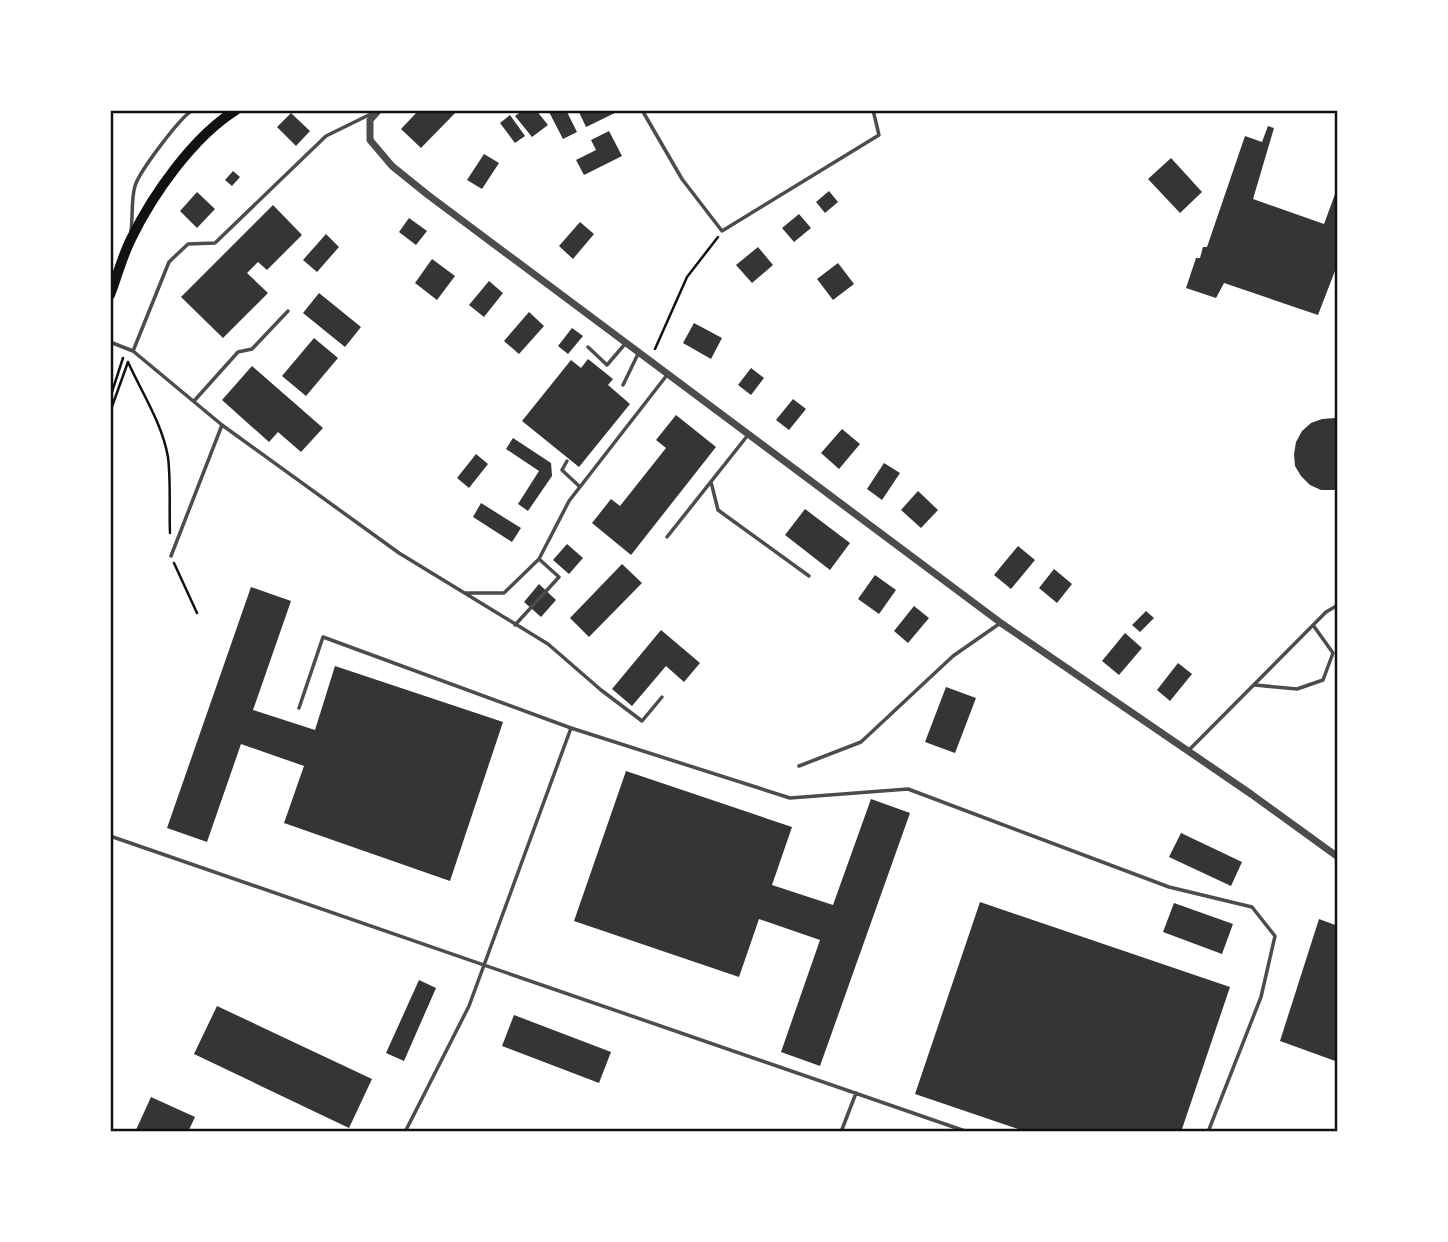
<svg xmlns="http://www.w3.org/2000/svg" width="1448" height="1242" font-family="Inter,sans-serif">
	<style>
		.building { fill: #353535 }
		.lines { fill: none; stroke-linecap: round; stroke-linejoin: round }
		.path { stroke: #111; stroke-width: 2.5 }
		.service { stroke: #4c4c4c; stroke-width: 3.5 }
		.minor { stroke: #4c4c4c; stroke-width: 7 }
		.primary { stroke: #111; stroke-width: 10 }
		.neatline { fill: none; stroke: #111; stroke-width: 2.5 }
	</style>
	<rect width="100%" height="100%" fill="#fff"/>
	<!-- building -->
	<path class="building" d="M419,110H458L421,148L401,129Z
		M523,110H536L548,125L532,137L515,116Z
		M548,110H566L577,132L563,139Z
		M578,110H616L617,112L586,127Z
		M291,113L310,131L296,146L277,127Z
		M510,115L525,136L515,143L500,123Z
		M1268,126L1274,128L1253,199L1324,224L1338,186V263L1318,315L1224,283L1216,298L1186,288L1196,258H1200L1203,247H1207L1245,136L1262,142Z
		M609,131L622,156L584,175L576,160L596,150L591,140Z
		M484,154L499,163L482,189L467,180Z
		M1171,158L1202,192L1180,213L1148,179Z
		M233,171L240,177L232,186L225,180Z
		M829,191L838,202L825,213L816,202Z
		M197,192L215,209L197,228L180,211Z
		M273,205L302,235L267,270L258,262L247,273L268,293L223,338L181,297Z
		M799,214L811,228L794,242L782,228Z
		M409,218L427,231L416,245L399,232Z
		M580,222L594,234L573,259L559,246Z
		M326,234L339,247L317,272L303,260Z
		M758,247L773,265L752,283L736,265Z
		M432,259L455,276L437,300L415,283Z
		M838,263L854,284L833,300L817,279Z
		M489,281L503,293L484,317L469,305Z
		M319,293L361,327L345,347L303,313Z
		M529,312L544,326L519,354L504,341Z
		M694,323L722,338L711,359L683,343Z
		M572,328L583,336L568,354L558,346Z
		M314,338L338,358L306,396L282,376Z
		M588,359L613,379L608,385L630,404L579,467L522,421L571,360L581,368Z
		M252,366L323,428L301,452L278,432L269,442L222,400Z
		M751,368L764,378L751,395L738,385Z
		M793,399L806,409L789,430L776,420Z
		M676,415L716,447L631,555L592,523L611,499L620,506L666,448L656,440Z
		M1335,418L1338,419V490H1321L1310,485L1301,476L1295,466L1294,454L1296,442L1302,431L1311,423L1322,419Z
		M842,429L860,444L839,469L821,453Z
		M513,438L551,463L552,476L528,511L518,504L539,471L506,449Z
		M476,454L488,464L469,488L457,478Z
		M884,463L900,473L882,500L867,489Z
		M918,491L938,510L921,528L901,510Z
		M481,503L521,528L512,542L473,517Z
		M805,509L850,543L830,570L785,535Z
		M567,544L583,558L569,574L553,560Z
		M1018,546L1035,560L1011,589L994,575Z
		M622,564L642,583L589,637L570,618Z
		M1054,569L1072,584L1057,603L1039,588Z
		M875,575L896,590L879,614L858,599Z
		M539,584L556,600L541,617L524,602Z
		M251,587L291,601L253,710L315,730L335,666L503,722L450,881L284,823L304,766L241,744L207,842L167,828Z
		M914,606L929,618L908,643L894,631Z
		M1146,611L1154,618L1140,632L1132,625Z
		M661,630L700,663L684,682L666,666L632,706L612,689Z
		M1125,633L1142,648L1119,675L1102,661Z
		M1178,663L1192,674L1170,701L1157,690Z
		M946,687L976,698L955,753L925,742Z
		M626,771L792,827L772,885L833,905L871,799L910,813L820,1066L781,1052L820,940L759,919L739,977L574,921Z
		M1181,833L1242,862L1231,886L1169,857Z
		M980,902L1230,987L1181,1132H1027L915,1094Z
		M1174,903L1233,924L1222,954L1163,932Z
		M1319,919L1338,926V1062L1280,1041Z
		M419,980L436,988L404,1061L386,1053Z
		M217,1006L372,1079L349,1128L194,1054Z
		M514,1015L611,1052L599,1083L502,1046Z
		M151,1097L195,1117L188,1132H135Z"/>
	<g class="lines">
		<!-- path -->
		<path class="path" d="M655,349L687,277L718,237
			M128,362C142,393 162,423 168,457C171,481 169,508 170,533
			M110,398L123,358
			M110,412L128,362
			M174,563L197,613"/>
		<!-- service -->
		<path class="service" d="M642,110L682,179L722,231L879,135L873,110
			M131,231C133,217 131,199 135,186C139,172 180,117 193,110
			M110,342L133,351L222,425L399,553L548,644L601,690L642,721L662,697
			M588,347L607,365L625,344
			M133,351L169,262L188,244L215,243L326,136L375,112
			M623,385L638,354
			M194,401L238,352L252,349L288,311
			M567,461L562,470L580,487
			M711,482L718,510L809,576
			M667,537L748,435
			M171,556L222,425
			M465,593H504L539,559L569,501L667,375
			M515,625L559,577L539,559
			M1255,685L1297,689L1323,680L1333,653L1313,625
			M299,708L323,637L571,728
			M1188,751L1326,612L1338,605
			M799,766L861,742L953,656L999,624
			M110,836L968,1132
			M405,1132L469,1006L571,728L790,798L908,789L1169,887L1252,907L1275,936L1261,997L1208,1132
			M841,1132L856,1093"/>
		<!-- minor -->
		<path class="minor" d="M379,110L370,120V140L392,166L428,195L1001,623L1251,794L1338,857"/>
		<!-- primary -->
		<path class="primary" d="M110,295C117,277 122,257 131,239C153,194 193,137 236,110"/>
	</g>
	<!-- border -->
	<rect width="1448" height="1242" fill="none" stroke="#ffffff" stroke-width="224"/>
	<rect x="112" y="112" width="1224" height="1018" class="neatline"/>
</svg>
